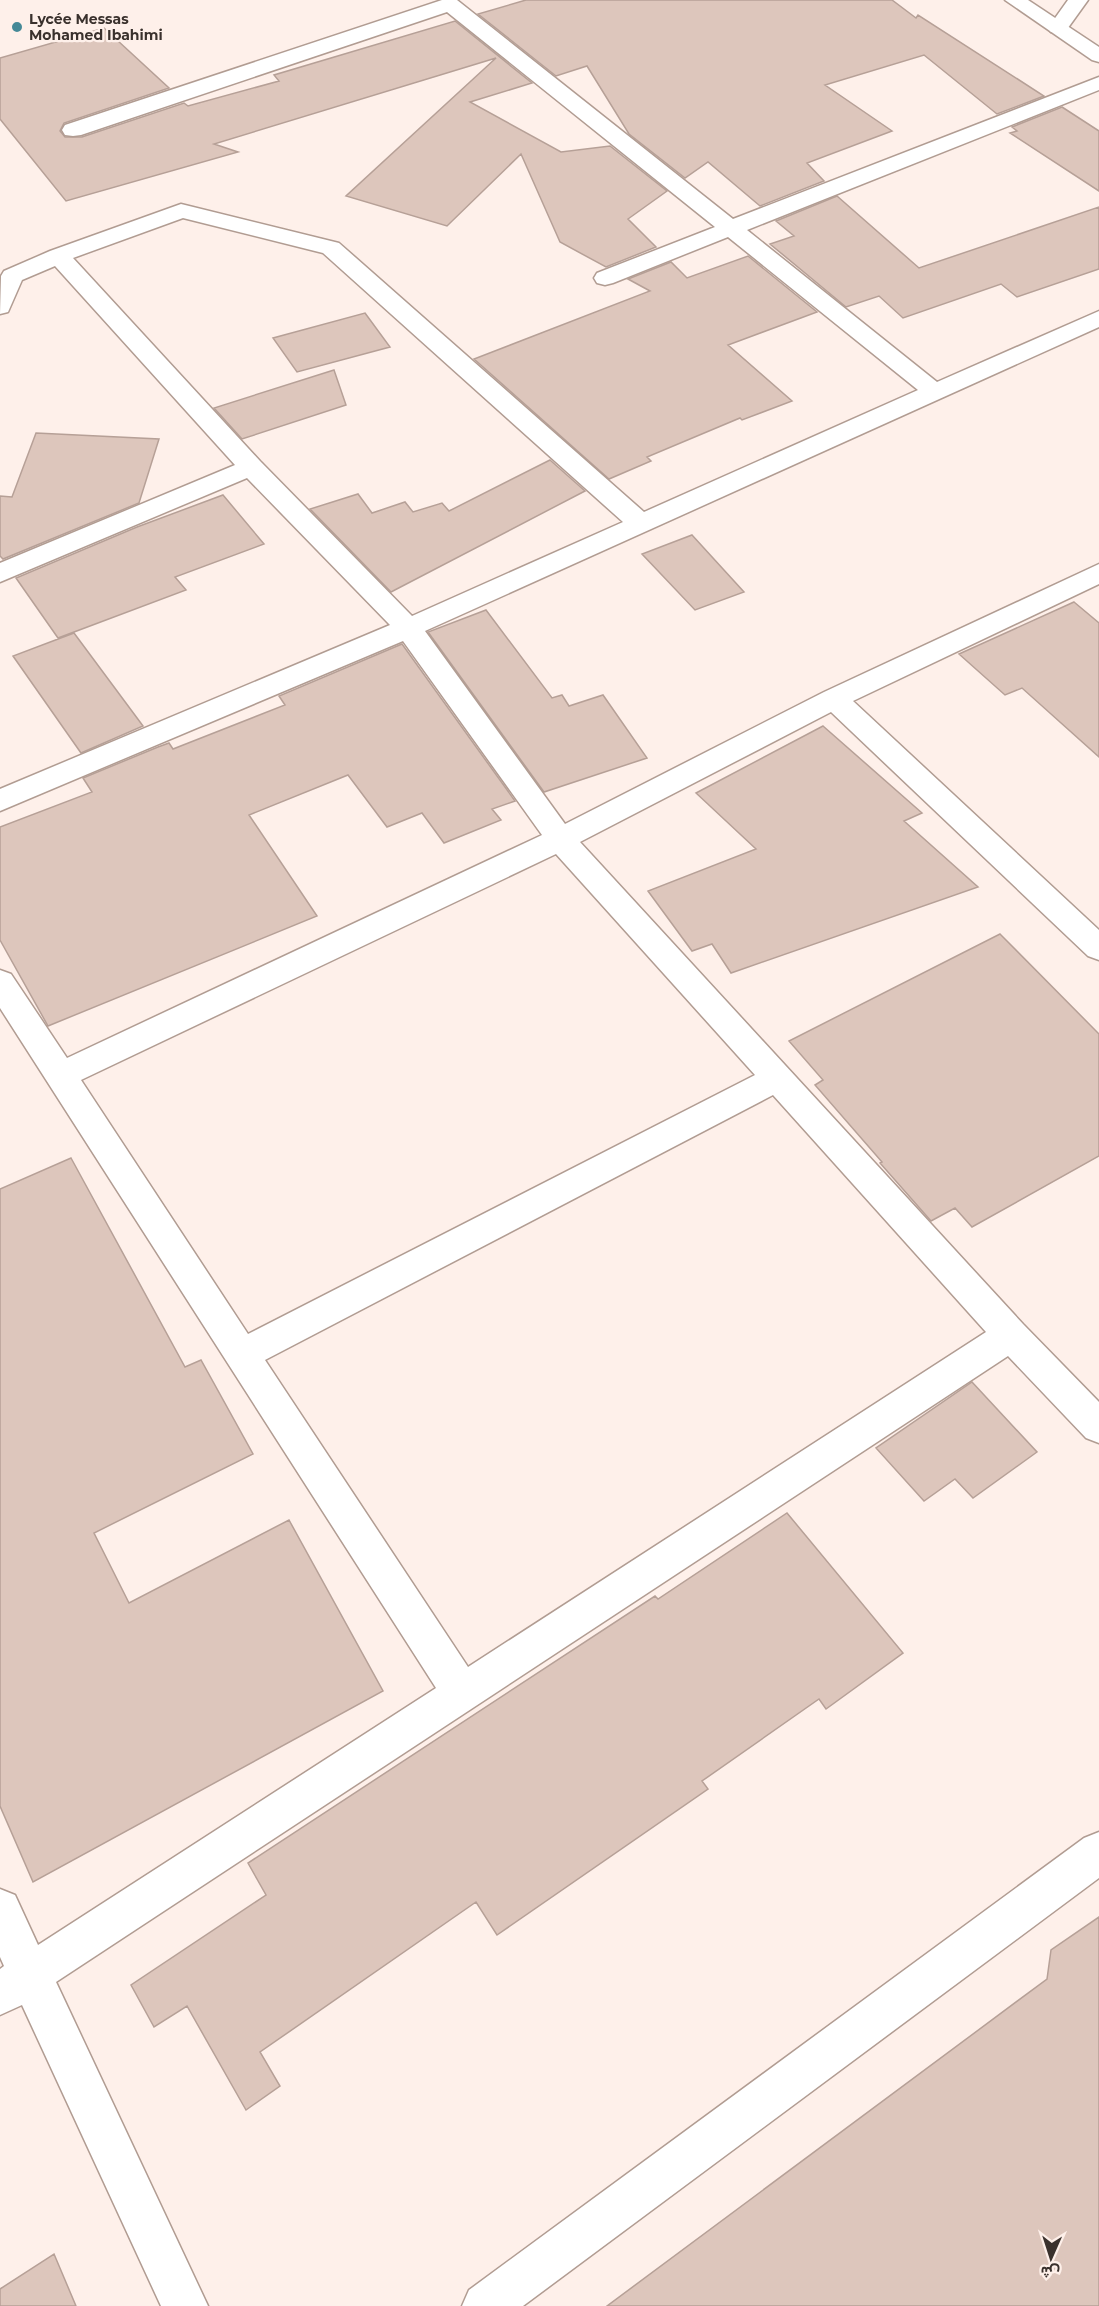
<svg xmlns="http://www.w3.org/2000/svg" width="1099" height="2306" font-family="Montserrat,Vazirmatn,sans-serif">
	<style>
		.building { fill: #ddc6bc; stroke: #b6a097; stroke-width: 1.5 }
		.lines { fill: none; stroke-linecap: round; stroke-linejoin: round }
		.minor-casing { stroke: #b19c92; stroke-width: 3 }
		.tertiary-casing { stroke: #b19c92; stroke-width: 3 }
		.minor { fill: #fff; fill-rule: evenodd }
		.tertiary { fill: #fff; fill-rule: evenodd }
		.poi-dot { fill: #458997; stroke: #fef0ea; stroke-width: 2 }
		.labels { text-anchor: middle; stroke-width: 4.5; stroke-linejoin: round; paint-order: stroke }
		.far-poi-label { font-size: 14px; font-weight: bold; fill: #3a312d; stroke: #fef0ea; text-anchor: start }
	</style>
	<rect width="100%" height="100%" fill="#fef0ea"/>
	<!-- building -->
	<path class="building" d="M526,0H892L916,18L918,15L1044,96L997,114L924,55L825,85L892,131L807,163L824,181L760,206L708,162L685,178L629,134L587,66L556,76L478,14Z
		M455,21L532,83L470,102L561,152L610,146L667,191L628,219L656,247L606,267L560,242L521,154L447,226L346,196L496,58L214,144L238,152L66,201L0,119V58L104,28L169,88L64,123L60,131L65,137H82L184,103L188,106L279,81L274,75Z
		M1062,107L1099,131V191L1010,133L1017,131L1012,127Z
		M837,196L919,268L1099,207V269L1017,297L1001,284L903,318L879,296L846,307L770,244L794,236L776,221Z
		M748,256L817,312L728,345L792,401L742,420L740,418L647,457L651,461L609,479L474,359L650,291L628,279L671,262L687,278Z
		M365,313L390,347L297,372L273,338Z
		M334,370L346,405L242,439L214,408Z
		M36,433L159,439L139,503L3,559L0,556V496L12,497Z
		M550,460L585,491L391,592L310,509L358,494L372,513L405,502L413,512L442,503L449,511Z
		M223,495L264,544L175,577L186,590L58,638L16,578L137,527Z
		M692,535L744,592L695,610L642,554Z
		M1074,602L1099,623V757L1022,688L1005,695L959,654Z
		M486,610L552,698L562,695L569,706L603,695L647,758L544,792L428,632Z
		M74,633L143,726L81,753L13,656Z
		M402,644L515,801L492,809L501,820L444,843L422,813L387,827L348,775L249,815L317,916L48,1026L0,940V827L92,792L83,778L158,747L169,743L173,749L285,705L279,696Z
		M823,726L922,813L904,821L978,887L731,973L712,944L692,951L648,891L756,849L696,793Z
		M1000,934L1099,1034V1156L972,1227L955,1208L931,1221L880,1163L882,1162L815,1085L823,1080L789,1041Z
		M71,1158L185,1367L201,1360L253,1454L94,1533L129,1603L289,1520L383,1691L33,1882L0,1806V1189Z
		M972,1382L1037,1452L973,1498L955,1479L924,1501L876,1448Z
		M787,1513L903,1653L826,1709L819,1699L702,1781L708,1789L497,1935L476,1902L260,2052L280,2086L246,2110L187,2006L154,2027L131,1985L266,1895L248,1863L655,1596L658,1599Z
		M1099,1917V2306H607L1047,1979L1051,1950Z
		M54,2254L76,2306H0V2289Z"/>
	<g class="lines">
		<defs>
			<path id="minor" d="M442,0H457L733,219L1099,77V90L747,230L937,382L1099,311V327L425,631L565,824L824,692L1099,564V584L853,701L1099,930V960L1088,956L831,712L580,842L1023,1324L1099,1402V1443L1086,1438L1008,1356L56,1982L208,2306H161L22,2005L0,2015V1969L4,1966L0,1957V1889L15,1895L38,1945L436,1688L0,1008V970L11,974L67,1058L542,835L403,641L0,811V789L390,625L247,478L0,582V563L235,465L55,266L22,280L8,312L0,314L1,276L4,271L50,251L181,204L339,243L644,512L918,390L728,237L613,283L605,285L597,283L594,278L597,273L715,227L447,12L81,135L73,136L65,135L62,130L65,125ZM183,218L323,253L623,522L412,616L260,461L73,258ZM556,854L755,1075L248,1334L81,1080ZM773,1095L986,1332L468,1667L265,1360Z
				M1068,0H1088L1065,32H1051L1048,28Z
				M1099,1832V1878L523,2306H462L469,2290L1084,1838Z"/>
			<path id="tertiary" d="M1005,0H1028L1099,47V62L1092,60Z"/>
		</defs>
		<!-- minor casing -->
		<use href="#minor" class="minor-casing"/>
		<!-- tertiary casing -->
		<use href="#tertiary" class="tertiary-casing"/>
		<!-- minor -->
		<use href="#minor" class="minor"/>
		<!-- tertiary -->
		<use href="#tertiary" class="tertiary"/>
	</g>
	<!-- markers -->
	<circle class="poi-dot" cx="17" cy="27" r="6"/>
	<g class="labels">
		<!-- far-poi labels -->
		<g class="far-poi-label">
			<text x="29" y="24">Lycée Messas<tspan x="29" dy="16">Mohamed Ibahimi</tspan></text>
		</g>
	</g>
	<!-- north arrow -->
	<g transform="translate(1051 2258) rotate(183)" stroke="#fef0ea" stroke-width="4.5" paint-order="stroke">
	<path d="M0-4.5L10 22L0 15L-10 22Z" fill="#3a312d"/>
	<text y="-9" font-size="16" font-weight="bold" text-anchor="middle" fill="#3a312d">ش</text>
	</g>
</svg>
